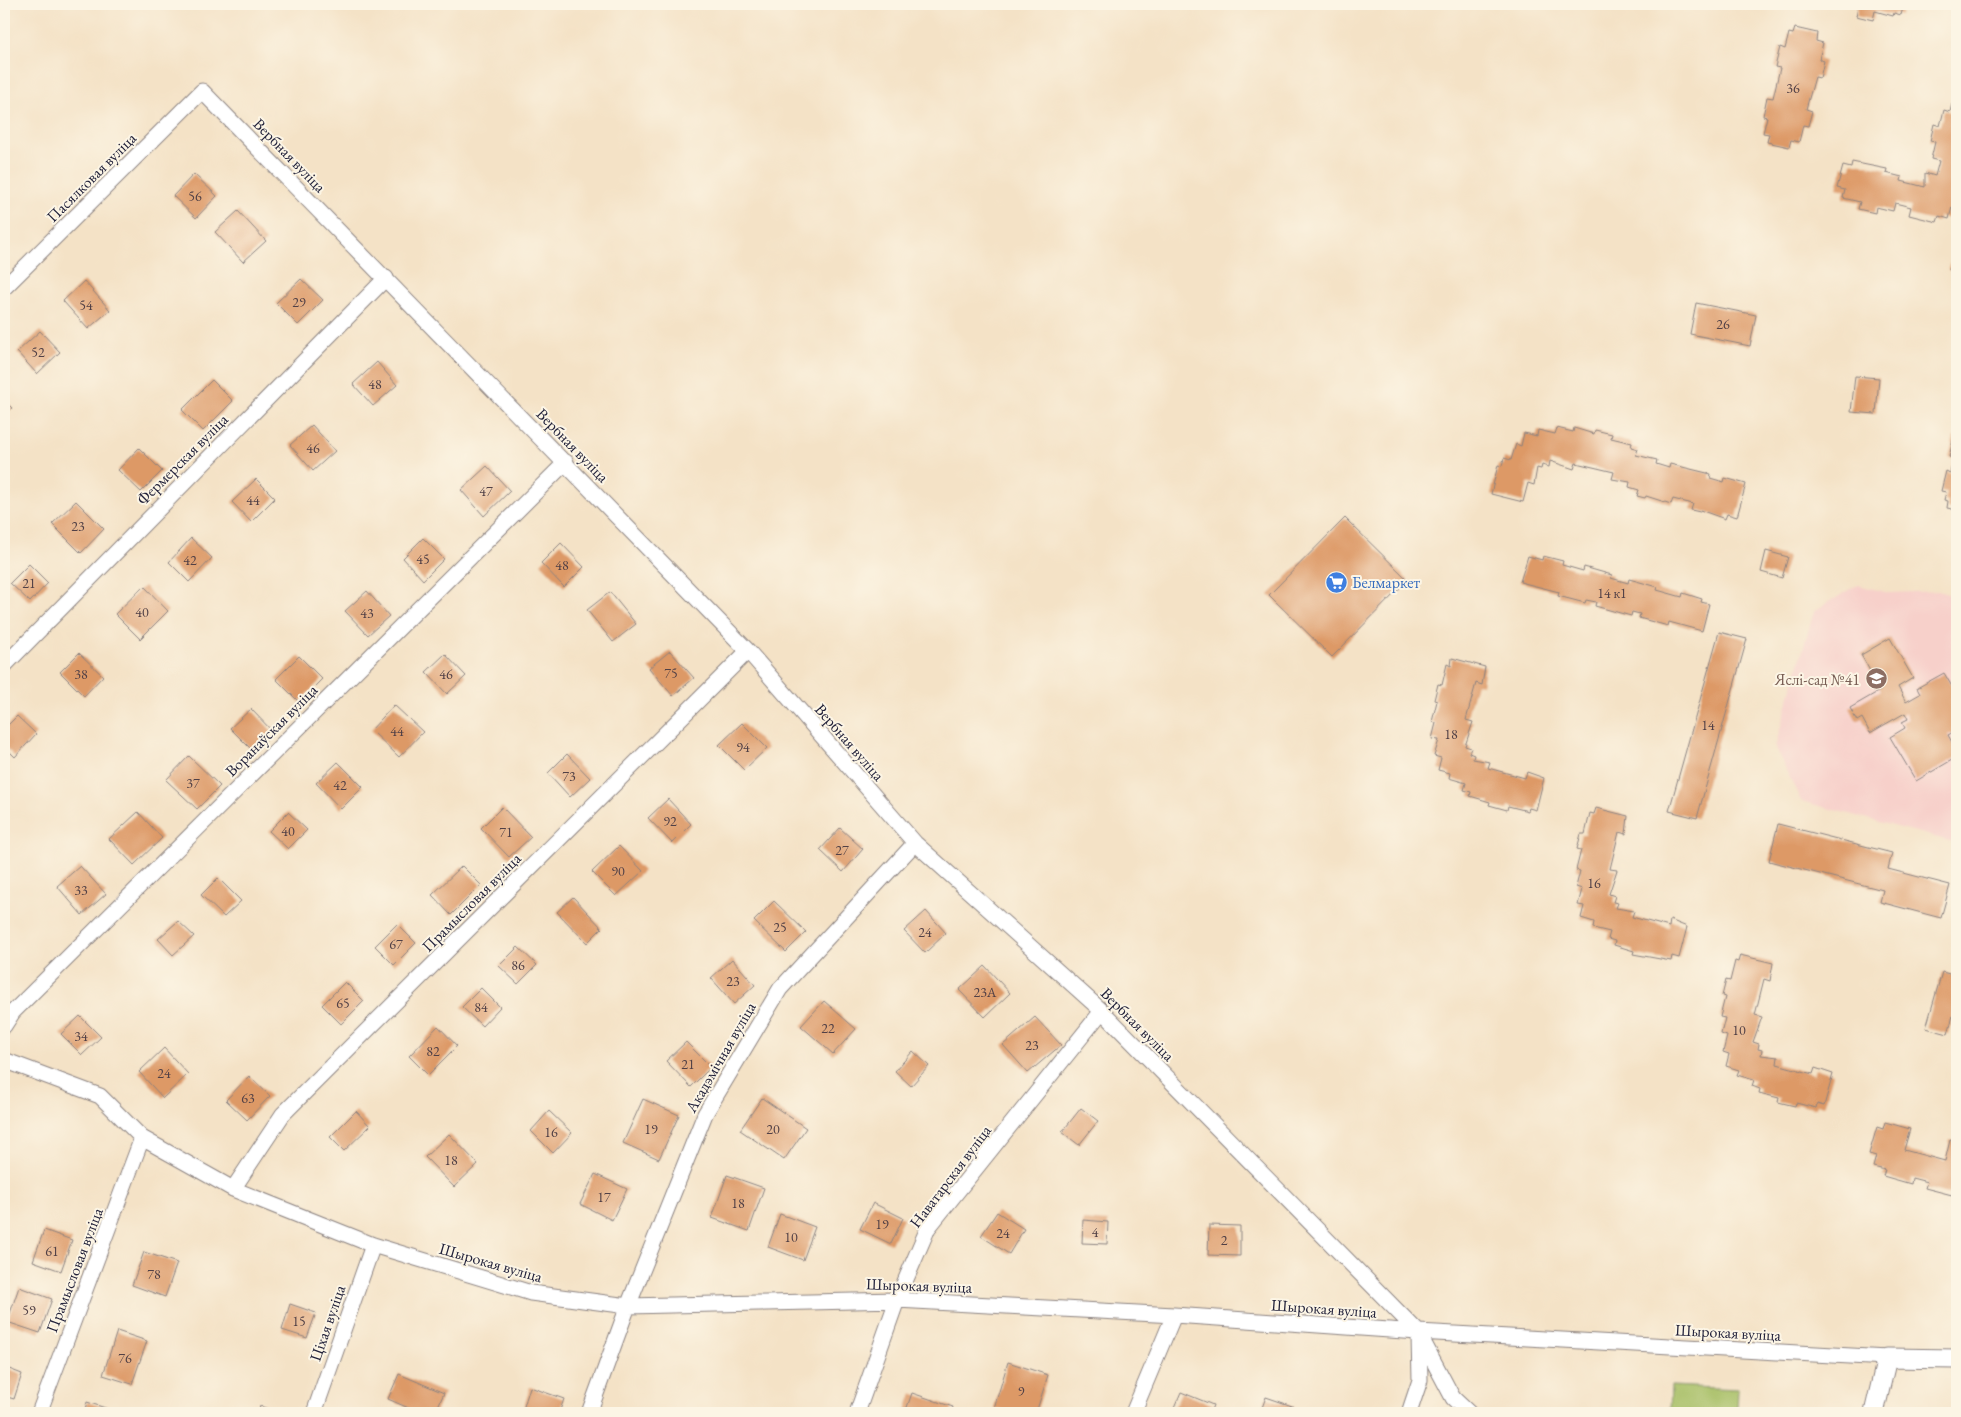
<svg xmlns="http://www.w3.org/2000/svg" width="1961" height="1417" font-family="'EB Garamond',serif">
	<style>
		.built { fill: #f7d0ca }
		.green { fill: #a6be63; stroke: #64704f }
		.building { fill: #d96 }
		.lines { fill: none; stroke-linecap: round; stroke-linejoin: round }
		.minor-casing { stroke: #8b8280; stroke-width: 17 }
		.tertiary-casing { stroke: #8b8280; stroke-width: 21 }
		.minor { stroke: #fff; stroke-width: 15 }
		.tertiary { stroke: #fff; stroke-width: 19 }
		.labels { text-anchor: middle; stroke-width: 4; stroke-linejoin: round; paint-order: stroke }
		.number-label { font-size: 14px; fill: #514046 }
		.street-label { font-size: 16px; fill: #22223b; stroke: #fcf5e5 }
		.shop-label { font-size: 16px; fill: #366cbe; stroke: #fcf5e5; text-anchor: start }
		.education-label { font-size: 16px; fill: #785e54; stroke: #fcf5e5; text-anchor: end }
	</style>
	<rect width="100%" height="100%" fill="#fcf5e5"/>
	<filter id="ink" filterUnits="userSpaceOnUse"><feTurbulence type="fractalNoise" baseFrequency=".02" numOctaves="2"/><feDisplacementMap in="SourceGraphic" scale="10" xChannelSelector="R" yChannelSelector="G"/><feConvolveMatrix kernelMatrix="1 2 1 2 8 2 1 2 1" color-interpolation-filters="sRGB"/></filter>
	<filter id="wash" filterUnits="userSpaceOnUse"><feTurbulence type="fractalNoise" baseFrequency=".0096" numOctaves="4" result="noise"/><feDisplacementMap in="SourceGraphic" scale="20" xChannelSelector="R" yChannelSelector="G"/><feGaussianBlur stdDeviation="1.12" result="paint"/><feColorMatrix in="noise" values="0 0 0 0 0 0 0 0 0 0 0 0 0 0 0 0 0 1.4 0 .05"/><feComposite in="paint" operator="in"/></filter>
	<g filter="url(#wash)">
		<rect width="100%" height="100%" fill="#f4e2c6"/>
		<!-- built -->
		<path class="built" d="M1858,585L1889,593L1938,591L1957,597V843L1801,801L1775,747L1814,611Z"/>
		<!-- green -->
		<path class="green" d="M1671,1386L1738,1389L1737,1413H1670Z"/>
		<g id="blocks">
			<!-- building -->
			<path class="building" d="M1850,4H1904L1901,15L1894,13L1893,16L1875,11L1873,20L1856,16L1858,6Z
				M1795,28L1817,33L1816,41L1823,43L1819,59L1824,61L1820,78L1815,77L1806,109L1812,111L1808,126L1803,125L1799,142L1791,140L1789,147L1767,142L1769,134L1763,133L1767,117L1763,116L1767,97L1773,98L1780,68L1775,67L1780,47L1785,49L1789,33L1793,34Z
				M1952,104L1957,105V208L1952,207L1949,219L1939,216L1937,222L1909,215L1911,207L1895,203L1893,211L1876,207L1875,213L1858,209L1860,202L1843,198L1845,190L1837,188L1843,166L1851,168L1852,162L1887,169L1886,173L1902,177L1901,181L1925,187V173L1935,176L1939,161L1931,159L1935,142L1930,141L1934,124L1940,126L1944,110L1950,112Z
				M194,174L217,196L196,218L173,196Z
				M238,211L266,241L243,262L215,232Z
				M1954,251L1957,252V272L1949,270Z
				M301,279L323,300L298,325L276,303Z
				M84,281L110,310L88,329L63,301Z
				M1696,303L1756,315L1750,346L1690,334Z
				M40,331L60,352L37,374L17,352Z
				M377,362L397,385L373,406L353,384Z
				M1855,376L1879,378L1876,414L1851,412Z
				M212,380L233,401L203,431L182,410Z
				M4,400L12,408L4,416Z
				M312,425L335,451L313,471L290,445Z
				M1557,428L1573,432L1574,428L1594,434L1595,430L1612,434L1611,438L1632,443L1631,447L1638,449L1636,455L1657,460L1656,464L1669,468L1670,464L1711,474L1710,478L1724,482L1725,478L1746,484L1737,517L1727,514L1725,519L1700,510V512L1691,510L1693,504L1673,499L1671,504L1646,496L1645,498L1637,496L1639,490L1629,487L1630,482L1612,479L1614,472L1576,463L1574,469L1550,461L1549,467L1542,465L1541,469L1537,468L1534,485L1528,483L1523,502L1491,494L1498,465L1502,466L1504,458L1511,460L1516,444L1521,446L1524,433L1537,436L1538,430L1555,434Z
				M1954,437L1957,438V510L1947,508L1948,501L1944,500L1946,492L1941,491L1946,471L1950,473L1954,458L1949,457Z
				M139,448L162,471L141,492L118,470Z
				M487,466L510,491L484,516L461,490Z
				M256,479L275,498L251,522L232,502Z
				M76,501L104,529L81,553L52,524Z
				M1345,518L1408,580L1332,657L1269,595Z
				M191,538L212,558L189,582L169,562Z
				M423,538L444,559L423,580L403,558Z
				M561,543L584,567L564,587L541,563Z
				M1766,551L1788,557L1782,578L1761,572Z
				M1528,556L1542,560L1543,556L1563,561L1562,565L1583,571L1584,567L1612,575L1611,578L1628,583L1629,579L1658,587L1657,590L1682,597L1683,593L1702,599L1701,602L1709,604L1702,631L1669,622L1668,626L1639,618L1640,614L1632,612L1631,616L1595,606L1596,602L1586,600L1585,603L1558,596L1559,592L1520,582Z
				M29,564L48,583L30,602L10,583Z
				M144,586L168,611L140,639L115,614Z
				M367,591L389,616L368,635L345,611Z
				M610,592L636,624L613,642L587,610Z
				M1719,632L1747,639L1697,818L1669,811Z
				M1890,638L1913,678L1898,687L1906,702L1920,694L1917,688L1944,673L1957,695L1955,704L1957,707V730L1948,735L1957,751V757L1916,781L1890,737L1905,728L1902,722L1908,719L1905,713L1870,733L1862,718L1857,721L1850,708L1881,690L1861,655Z
				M670,651L694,678L673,696L649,668Z
				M79,653L103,676L84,696L60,672Z
				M445,654L466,676L447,694L426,672Z
				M299,656L322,679L299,702L276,679Z
				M1452,658L1485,667L1482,685L1476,683L1466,720L1473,722L1465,746L1471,748L1469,753L1474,755L1473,759L1490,762L1488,768L1525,778L1527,772L1544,778L1536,810L1529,808L1528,811L1508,806L1507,810L1489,805L1490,802L1470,796L1471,792L1464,790L1466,783L1449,778L1450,773L1438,770L1441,758L1434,756L1439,740L1432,739L1436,723L1432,722L1437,701L1434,700L1438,684L1442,685L1447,664L1451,666Z
				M394,705L423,732L399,757L371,730Z
				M251,709L274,733L254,752L230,728Z
				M17,716L36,734L15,757L4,746V729Z
				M742,723L767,748L744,770L719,745Z
				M567,754L590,778L570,797L548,773Z
				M189,756L220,786L197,809L166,780Z
				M338,762L363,787L341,809L316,783Z
				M668,799L691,824L672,843L648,818Z
				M502,807L531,837L509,857L481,828Z
				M1596,808L1628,816L1626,834L1619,832L1610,869L1617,870L1609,894L1615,896L1613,902L1618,903L1616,908L1634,911L1632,917L1669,927L1670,920L1687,927L1679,958L1672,956L1671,961L1633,954L1634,951L1614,945L1615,941L1608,939L1610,932L1593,928L1594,922L1581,918L1584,906L1578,905L1582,889L1576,887L1580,871L1576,870L1581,850L1577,849L1581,834H1585L1590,813L1594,814Z
				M138,812L162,838L134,865L109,839Z
				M288,812L307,830L288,849L269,831Z
				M1778,824L1892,853L1888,869L1950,885L1941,918L1880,902L1883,890L1769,861Z
				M840,828L863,849L843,872L820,850Z
				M619,846L643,871L616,896L592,872Z
				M80,866L106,894L82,915L57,886Z
				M462,866L481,885L451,915L432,895Z
				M218,878L241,901L224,917L201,895Z
				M573,897L602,928L587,943L557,912Z
				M774,901L806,932L786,952L754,921Z
				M926,911L946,933L925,953L904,931Z
				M178,921L194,936L173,955L158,939Z
				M397,924L416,943L394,965L375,946Z
				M518,947L537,965L518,984L499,966Z
				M1740,955L1773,963L1770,981L1764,979L1755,1015L1762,1017L1753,1042L1759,1044L1758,1049L1762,1050L1761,1055L1778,1057L1777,1064L1813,1074L1815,1068L1833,1074L1824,1106L1817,1104L1816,1108L1796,1103L1795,1106L1778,1102L1779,1098L1759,1093L1760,1089L1752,1086L1754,1080L1737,1075L1739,1070L1726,1066L1729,1054L1723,1052L1727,1036L1721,1034L1725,1018L1720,1017L1725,997L1722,996L1726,980L1730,981L1735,961L1738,962Z
				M732,959L755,985L734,1004L711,978Z
				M985,966L1010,993L985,1017L959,990Z
				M1942,972L1957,976V1001L1948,1034L1926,1028Z
				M345,982L364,1001L341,1024L322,1005Z
				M481,988L500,1007L482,1026L462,1007Z
				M824,1001L856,1029L833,1054L801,1026Z
				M80,1016L101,1037L82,1055L61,1034Z
				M1035,1017L1061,1045L1028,1073L1003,1045Z
				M438,1026L457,1046L428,1075L409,1056Z
				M686,1042L711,1067L691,1087L666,1061Z
				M164,1048L188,1074L163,1098L139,1072Z
				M913,1051L929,1066L911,1086L895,1071Z
				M249,1076L270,1096L247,1120L226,1100Z
				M762,1098L806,1128L784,1160L740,1130Z
				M643,1099L679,1115L659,1159L623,1143Z
				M1081,1108L1098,1121L1079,1145L1062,1132Z
				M356,1111L370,1126L344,1151L330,1137Z
				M549,1111L572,1133L553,1153L531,1131Z
				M1885,1122L1910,1129L1904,1150L1945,1161L1950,1140L1957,1142V1189L1954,1188L1952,1195L1925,1188L1927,1182L1912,1178L1911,1184L1883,1176L1885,1170L1873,1167L1876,1156L1869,1154L1877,1127L1883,1129Z
				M449,1134L478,1164L454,1187L425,1157Z
				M595,1174L627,1189L612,1220L580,1204Z
				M727,1175L764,1188L749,1231L712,1218Z
				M873,1203L903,1218L891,1244L860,1229Z
				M997,1212L1024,1229L1009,1254L981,1236Z
				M780,1214L815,1227L803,1260L768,1247Z
				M1083,1220L1108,1222L1107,1244L1082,1243Z
				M1209,1225L1240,1226V1256L1208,1255Z
				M44,1230L72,1240L61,1271L33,1261Z
				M144,1252L177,1263L165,1297L132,1285Z
				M19,1287L52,1299L40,1333L7,1322Z
				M290,1304L316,1313L307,1338L282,1330Z
				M117,1331L147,1341L132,1384L103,1375Z
				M1008,1362L1048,1375L1036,1413H1010L994,1408Z
				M4,1367L22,1374L14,1399L4,1396Z
				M399,1374L444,1393L435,1413H420L388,1399Z
				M530,1387L564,1399L559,1413H522Z
				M1181,1392L1213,1405L1210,1413H1172Z
				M912,1393L953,1407L951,1413H905Z
				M1266,1397L1295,1407L1292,1413H1260Z
				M87,1402L121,1413H84Z
				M260,1406L280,1413H258Z
				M1344,1409L1355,1413H1342Z"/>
		</g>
	</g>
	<g filter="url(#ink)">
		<use href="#blocks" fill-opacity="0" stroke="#8b8280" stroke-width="1"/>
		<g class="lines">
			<defs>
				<path id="minor" d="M4,288L202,91L748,651L915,843L1102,1011L1418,1332L1453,1398L1469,1413
					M4,666L386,278
					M4,1026L13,1012L566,462
					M4,1060L100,1096L142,1138L233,1189L373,1245L531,1293L628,1306L897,1300L1174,1315L1418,1332L1887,1358
					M233,1189L283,1114L748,651
					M39,1413L142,1138
					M314,1413L373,1245
					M589,1413L628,1306L705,1114L780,989L915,843
					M857,1413L897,1300L928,1228L1102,1011
					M1133,1413L1174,1315
					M1409,1413L1420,1380L1419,1337"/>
				<path id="tertiary" d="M1874,1413L1887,1358L1957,1359"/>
			</defs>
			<!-- minor casing -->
			<use href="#minor" class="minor-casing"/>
			<!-- tertiary casing -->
			<use href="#tertiary" class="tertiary-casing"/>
			<!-- minor -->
			<use href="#minor" class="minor"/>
			<!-- tertiary -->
			<use href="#tertiary" class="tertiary"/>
		</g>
	</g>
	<!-- icons -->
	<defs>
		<symbol id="supermarket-disc" viewBox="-11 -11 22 22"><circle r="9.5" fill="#3f7fe0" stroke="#fcf5e5"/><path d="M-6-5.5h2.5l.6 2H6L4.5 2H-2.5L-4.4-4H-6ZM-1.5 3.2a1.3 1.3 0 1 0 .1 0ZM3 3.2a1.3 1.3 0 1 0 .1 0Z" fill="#fff"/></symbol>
		<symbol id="school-disc" viewBox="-11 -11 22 22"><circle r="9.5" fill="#8d6e63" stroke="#fcf5e5"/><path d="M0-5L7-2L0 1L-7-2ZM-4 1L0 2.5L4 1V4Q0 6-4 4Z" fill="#fff"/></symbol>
	</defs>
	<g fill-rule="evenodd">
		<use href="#supermarket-disc" x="1324" y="570" width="25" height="25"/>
		<use href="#school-disc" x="1864" y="666" width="25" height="25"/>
	</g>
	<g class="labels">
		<!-- number labels -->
		<g class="number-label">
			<text x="1793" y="93">36</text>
			<text x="195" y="201">56</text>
			<text x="299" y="307">29</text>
			<text x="86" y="310">54</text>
			<text x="1723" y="329">26</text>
			<text x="38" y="357">52</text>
			<text x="375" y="389">48</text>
			<text x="313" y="453">46</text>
			<text x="486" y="496">47</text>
			<text x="253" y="505">44</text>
			<text x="78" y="531">23</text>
			<text x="423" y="564">45</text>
			<text x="190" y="565">42</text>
			<text x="562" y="570">48</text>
			<text x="29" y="588">21</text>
			<text x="1612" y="598">14 к1</text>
			<text x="142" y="617">40</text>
			<text x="367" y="618">43</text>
			<text x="671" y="678">75</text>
			<text x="81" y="679">38</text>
			<text x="446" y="679">46</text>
			<text x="1708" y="730">14</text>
			<text x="397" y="736">44</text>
			<text x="1451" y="739">18</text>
			<text x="743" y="752">94</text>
			<text x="569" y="781">73</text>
			<text x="193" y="788">37</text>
			<text x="340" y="790">42</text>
			<text x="670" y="826">92</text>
			<text x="288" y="836">40</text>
			<text x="506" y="837">71</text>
			<text x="842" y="855">27</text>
			<text x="618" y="876">90</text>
			<text x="1594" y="888">16</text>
			<text x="81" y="895">33</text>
			<text x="780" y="932">25</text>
			<text x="925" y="937">24</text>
			<text x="396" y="949">67</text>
			<text x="518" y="970">86</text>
			<text x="733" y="986">23</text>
			<text x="985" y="997">23А</text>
			<text x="343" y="1008">65</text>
			<text x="481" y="1012">84</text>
			<text x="828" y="1033">22</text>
			<text x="1739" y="1035">10</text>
			<text x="81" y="1041">34</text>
			<text x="1032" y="1050">23</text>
			<text x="433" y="1056">82</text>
			<text x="688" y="1069">21</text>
			<text x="164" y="1078">24</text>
			<text x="248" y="1103">63</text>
			<text x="651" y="1134">19</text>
			<text x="773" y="1134">20</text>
			<text x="551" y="1137">16</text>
			<text x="451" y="1165">18</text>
			<text x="604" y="1202">17</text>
			<text x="738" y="1208">18</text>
			<text x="882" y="1229">19</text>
			<text x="1095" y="1237">4</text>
			<text x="1003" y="1238">24</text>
			<text x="791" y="1242">10</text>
			<text x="1224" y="1245">2</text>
			<text x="52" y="1256">61</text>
			<text x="154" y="1279">78</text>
			<text x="29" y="1315">59</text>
			<text x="299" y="1326">15</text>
			<text x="125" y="1363">76</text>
			<text x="1021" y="1396">9</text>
		</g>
		<!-- street labels -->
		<g class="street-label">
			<text transform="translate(290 155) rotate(46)" y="6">Вербная вуліца</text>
			<text transform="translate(91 177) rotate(-45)" y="6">Пасялковая вуліца</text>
			<text transform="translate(573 445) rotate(46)" y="6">Вербная вуліца</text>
			<text transform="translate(182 459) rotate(-45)" y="6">Фермерская вуліца</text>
			<text transform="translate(271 730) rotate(-45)" y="6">Воранаўская вуліца</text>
			<text transform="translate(850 742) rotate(49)" y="6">Вербная вуліца</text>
			<text transform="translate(471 902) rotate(-45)" y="6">Прамысловая вуліца</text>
			<text transform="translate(1138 1024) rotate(45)" y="6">Вербная вуліца</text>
			<text transform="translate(720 1057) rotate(-60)" y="6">Акадэмічная вуліца</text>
			<text transform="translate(950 1176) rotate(-53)" y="6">Наватарская вуліца</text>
			<text transform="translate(491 1262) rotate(16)" y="6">Шырокая вуліца</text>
			<text transform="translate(74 1270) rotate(-69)" y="6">Прамысловая вуліца</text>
			<text transform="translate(919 1285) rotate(2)" y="6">Шырокая вуліца</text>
			<text transform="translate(1324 1308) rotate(4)" y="6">Шырокая вуліца</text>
			<text transform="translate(327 1323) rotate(-71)" y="6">Ціхая вуліца</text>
			<text transform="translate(1728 1332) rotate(3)" y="6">Шырокая вуліца</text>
		</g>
		<!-- shop labels -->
		<g class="shop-label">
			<text x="1352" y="588">Белмаркет</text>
		</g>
		<!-- education labels -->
		<g class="education-label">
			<text x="1860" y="685">Яслі-сад №41</text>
		</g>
	</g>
	<!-- margin -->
	<rect width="1961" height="1417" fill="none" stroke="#fcf5e5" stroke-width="20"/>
</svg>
